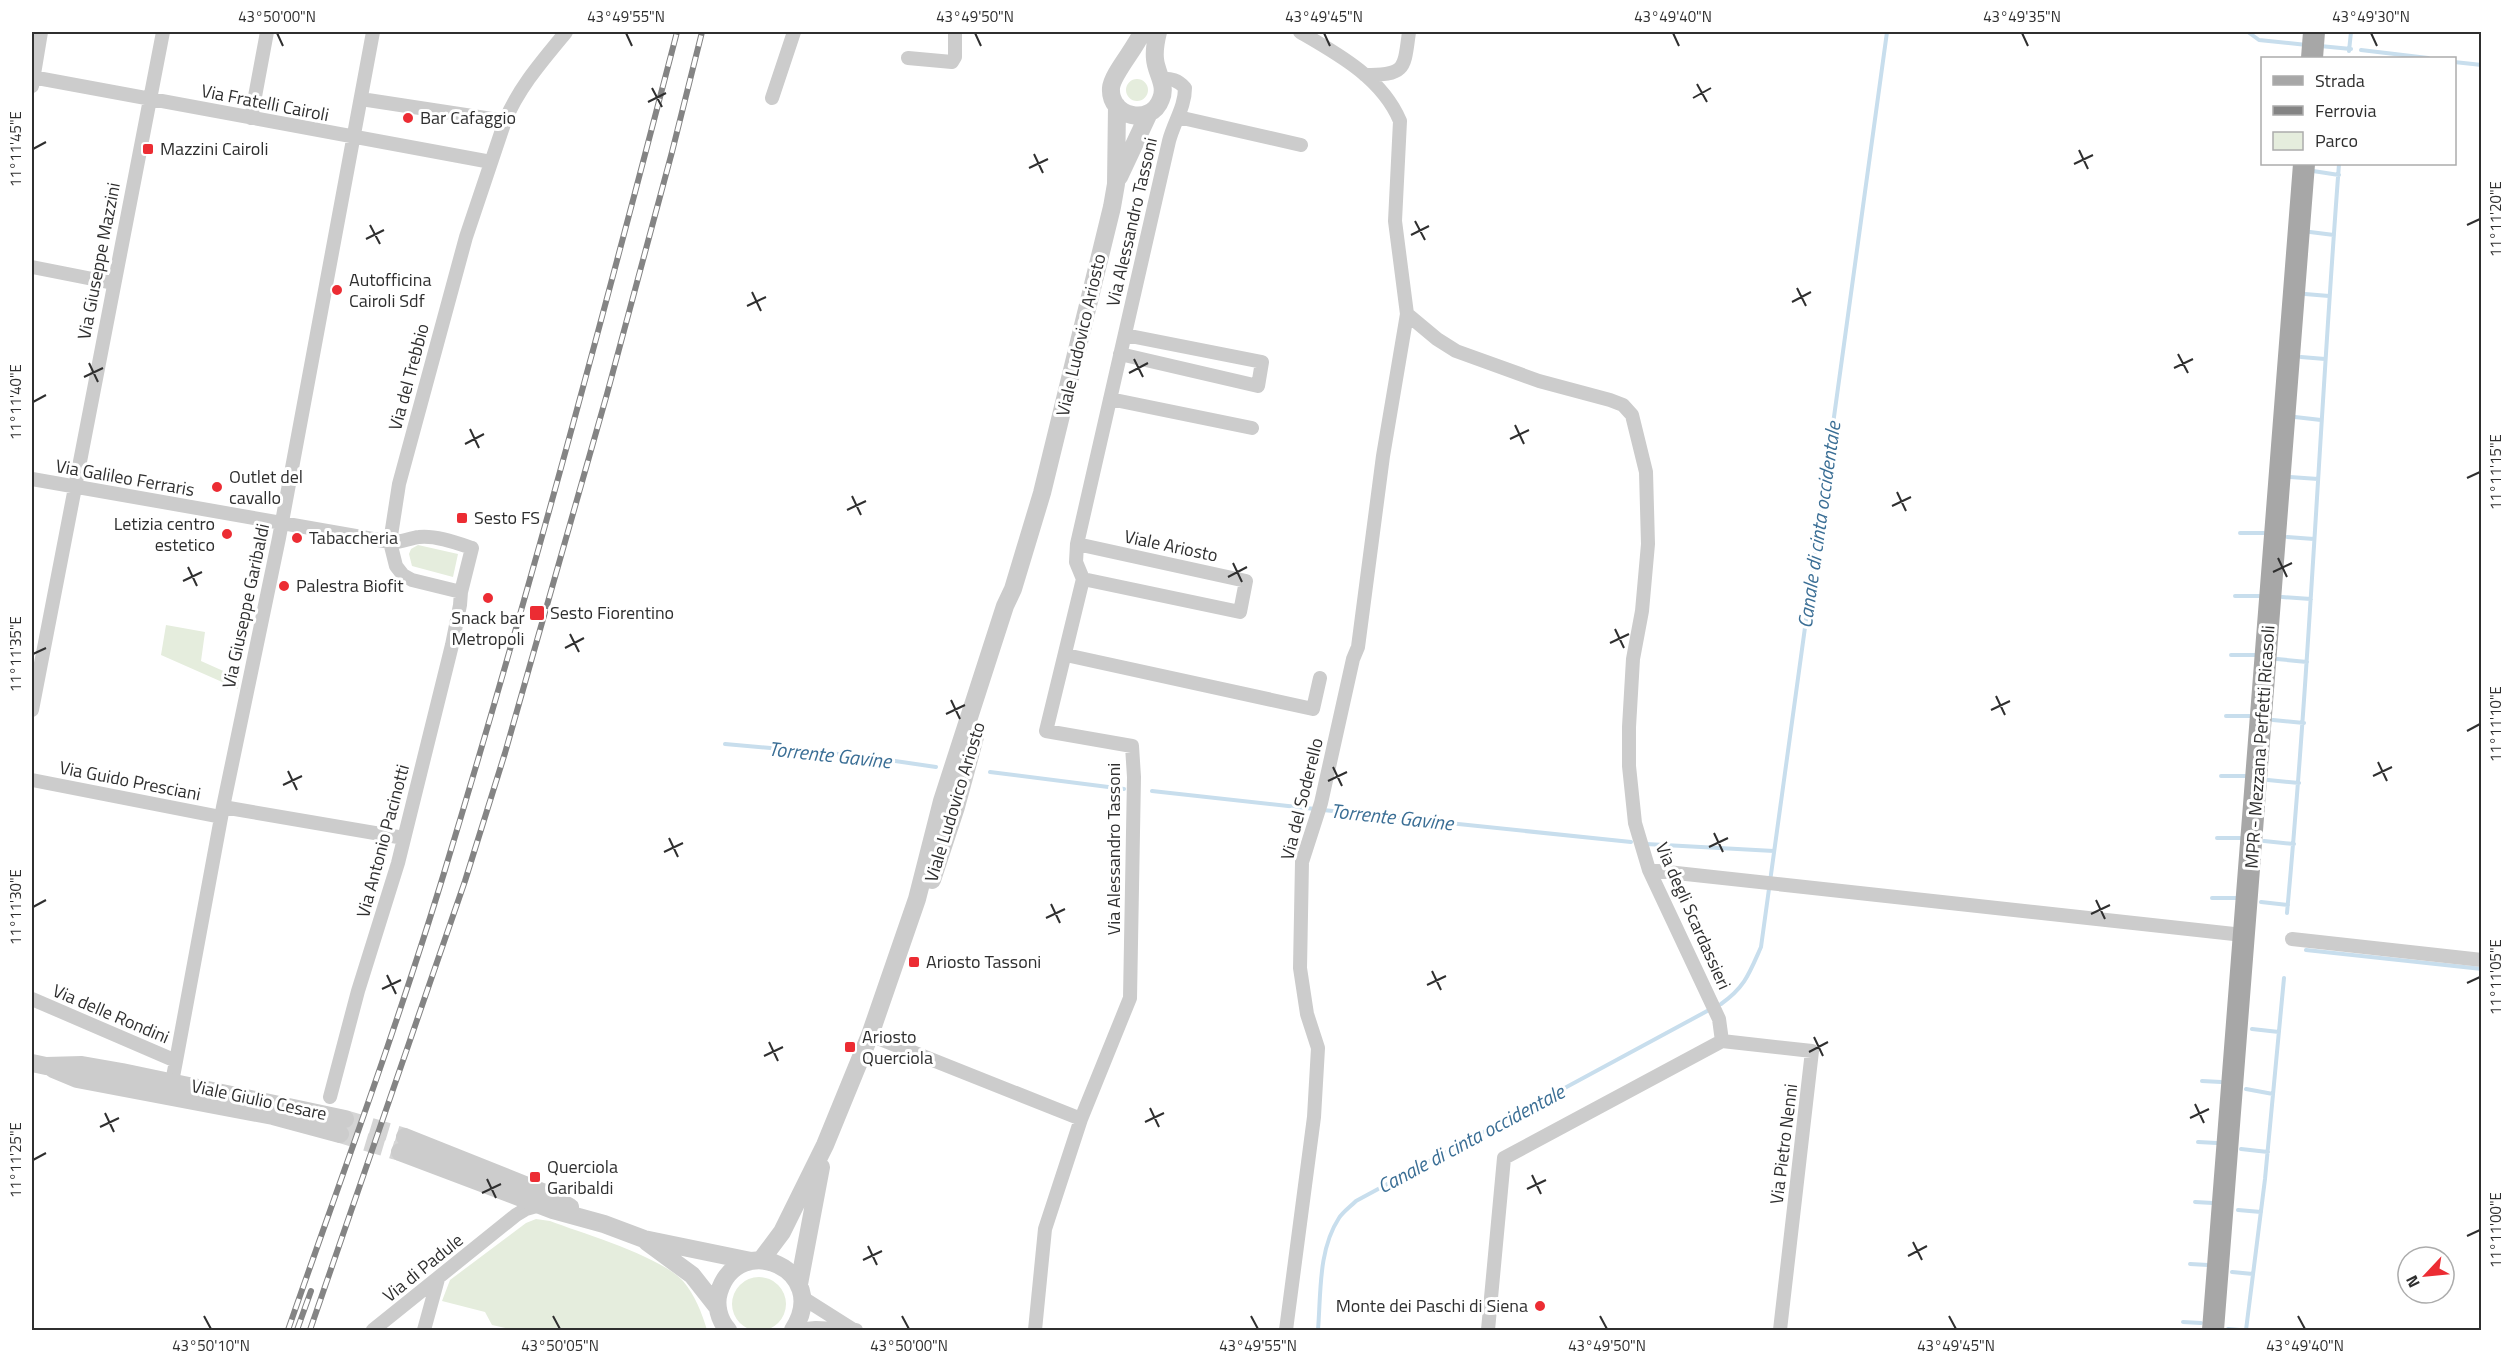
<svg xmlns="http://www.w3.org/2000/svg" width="2513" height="1362" font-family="'Titillium Web',sans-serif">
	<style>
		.green { fill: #e5eddd }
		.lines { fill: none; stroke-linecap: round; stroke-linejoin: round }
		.stream { stroke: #c8deed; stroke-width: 4 }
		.tertiary-tunnel { stroke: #d5d5d5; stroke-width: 18; stroke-dasharray: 18 9; stroke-linecap: butt }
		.minor { stroke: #ccc; stroke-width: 14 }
		.tertiary { stroke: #ccc; stroke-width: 18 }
		.primary { stroke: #a7a7a7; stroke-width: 22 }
		.rail-casing { stroke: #848484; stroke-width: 6 }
		.rail { stroke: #fff; stroke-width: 4; stroke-dasharray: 11; stroke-linecap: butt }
		.ticks { fill: none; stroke: #2f2f2f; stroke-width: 2 }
		.poi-dot { fill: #ec2c33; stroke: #fff; stroke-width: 2 }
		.labels { text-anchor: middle; stroke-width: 6; stroke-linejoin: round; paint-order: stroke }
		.street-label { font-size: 18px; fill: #2f2f2f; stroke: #fff }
		.poi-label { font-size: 18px; fill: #2f2f2f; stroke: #fff; text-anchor: start }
		.water-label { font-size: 20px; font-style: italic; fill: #3a6e95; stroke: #fff }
		.neatline { fill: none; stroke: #2f2f2f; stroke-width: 2 }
		.ticks-label { font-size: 15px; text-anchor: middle; fill: #2f2f2f }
	</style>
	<rect width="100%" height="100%" fill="#fff"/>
	<!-- green -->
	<path class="green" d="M1126 90a11 11 0 1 1 22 0a11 11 0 1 1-22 0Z
		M418,545L458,554L453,577L412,566L409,554L411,549Z
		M166,625L205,632L201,661L239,678L238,689L161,655Z
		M536,1219L550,1221C584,1234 660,1256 683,1281C695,1295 702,1313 707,1330H514L492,1325L485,1312L442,1301L450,1280L526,1223Z
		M732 1304a27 27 0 1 1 54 0a27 27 0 1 1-54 0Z"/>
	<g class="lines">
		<!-- stream -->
		<path class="stream" d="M2248,32L2259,40L2307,45
			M2320,46L2351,49
			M2361,50L2428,58
			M2349,51L2351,32
			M2454,62L2482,65
			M2313,171L2339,175
			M2310,232L2334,235
			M2305,294L2329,296
			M2301,357L2325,359
			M2295,417L2321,420
			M2290,477L2318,479
			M2240,533H2264
			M2287,537L2314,539
			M2235,596H2259
			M2282,597L2311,599
			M2231,655H2255
			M2277,659L2307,662
			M2226,716H2250
			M2273,720L2304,723
			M725,744L861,756L936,767
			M990,772L1124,789
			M2221,776H2245
			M2268,780L2299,783
			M1152,791L1315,809
			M1323,810L1631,842
			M2217,838H2240
			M2264,841L2294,844
			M1646,844L1774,851
			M2212,898H2236
			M2261,902L2288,905
			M2287,913C2310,664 2320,413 2339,164
			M2306,950L2482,969
			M1721,1004C1745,987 1749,974 1761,947L1887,32
			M2252,1029L2279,1032
			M2202,1081L2221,1082
			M2246,1089L2273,1094
			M2198,1142L2217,1143
			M2241,1149L2268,1152
			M2195,1202L2213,1203
			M2238,1210L2261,1212
			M2190,1264L2208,1265
			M2232,1272L2253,1274
			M2183,1322L2201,1323
			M2228,1329L2240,1330
			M1318,1330C1321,1294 1318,1250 1339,1218C1343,1212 1350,1207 1356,1201L1709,1010
			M2246,1330L2265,1179L2284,978"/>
		<!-- tertiary-tunnel -->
		<path class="tertiary-tunnel" d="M345,1119L405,1137
			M340,1134L400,1152"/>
		<!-- minor -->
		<path class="minor" d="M1300,32C1338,54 1382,78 1400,121L1395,221L1407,314L1437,339L1456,351L1539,381L1610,400L1623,405L1632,415L1646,472L1648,544L1642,611L1633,659L1629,727V766L1635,823L1649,870L1719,1019L1722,1041
			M908,58L952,62L955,57V32
			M1365,75C1406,75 1404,69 1409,32
			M32,77L491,162
			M32,86L41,32
			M772,98L794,32
			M361,99L505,121
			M1178,117L1301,145
			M251,118L267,32
			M32,267L113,283
			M1120,354L1258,386L1262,362L1125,335
			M1110,399L1252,428
			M32,479L390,542C401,543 409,538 419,537C435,535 457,543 472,548L461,592L412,580L403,575L396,566L390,542L399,484L466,237L505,121C519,87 543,60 566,32
			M1077,544L1246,581L1240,612L1083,579
			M1066,655L1313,709L1320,678
			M32,710L163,32
			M32,780L221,817
			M223,807L404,838
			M1649,870L2234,934
			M2292,939L2482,960
			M32,999L176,1061
			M870,1035L1081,1119L1130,998L1134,777L1132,746L1046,731L1083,579L1076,562L1077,544L1169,141C1174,122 1185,107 1185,88C1178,80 1171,78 1160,79
			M1722,1041L1812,1051L1780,1330
			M173,1090L172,1082L176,1061L223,807L279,538L373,32
			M330,1097L358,991L398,863L452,645L460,605L461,592
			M803,1298L852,1329
			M373,1330L516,1215L526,1209L540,1205
			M424,1330L438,1279
			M795,1330L816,1328L856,1330
			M1035,1330L1045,1229L1081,1119
			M1286,1330L1314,1117L1318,1048L1307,1014L1300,968L1302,862L1321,803L1353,659L1358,647L1383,456L1407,314
			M1488,1330L1504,1158L1722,1041"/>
		<!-- tertiary -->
		<path class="tertiary" d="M1142,32C1136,48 1112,74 1111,88C1109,117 1151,127 1161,99C1167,85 1156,73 1155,59C1154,50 1156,40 1158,32
			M1119,177L1149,113
			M932,880L956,807L975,737
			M32,1063L46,1066L82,1065L122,1072L345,1119
			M53,1069L77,1079L273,1116L340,1134
			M405,1137L545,1193L570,1207
			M400,1152L553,1210L604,1224L644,1239L751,1261
			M647,1242L692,1275L718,1308
			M761,1260L782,1232L825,1145L870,1035L917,899L942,801L1005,606L1013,589L1042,493L1112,207L1116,184L1117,106
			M799,1284L821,1167
			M728,1330C719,1320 715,1305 719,1292C739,1229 832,1270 793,1330"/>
		<!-- primary -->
		<path class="primary" d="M2312,58L2314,32
			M2213,1330L2304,164"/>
		<defs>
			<path id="rail" d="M288,1330C341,1178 397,1027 444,873C529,594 604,313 677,32
				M297,1330L311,1291
				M310,1330L465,881L505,753L607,394L672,152L702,32"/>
		</defs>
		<!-- rail casing -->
		<use href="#rail" class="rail-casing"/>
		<!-- rail -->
		<use href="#rail" class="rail"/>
	</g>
	<!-- ticks -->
	<path class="ticks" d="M277,33L283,46M626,33L632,46M975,33L981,46M1324,33L1330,46M1673,33L1679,46M2022,33L2028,46M2371,33L2377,46M1697,84L1707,102M652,88L662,107M1693,98L1711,88M648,102L666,93M33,149L46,142M2079,150L2088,169M1034,154L1043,173M2074,164L2093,155M1029,168L1048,159M1415,221L1425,240M370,225L380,244M2467,225L2480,219M1411,235L1429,226M366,239L384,230M1797,288L1806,306M752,292L761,311M1792,302L1811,292M747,306L766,297M2178,354L2188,373M1134,359L1143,377M89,363L98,382M2174,368L2193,359M1129,373L1148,363M84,377L103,368M33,402L46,395M1515,425L1524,444M470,429L479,448M1510,439L1529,430M465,444L484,434M2467,478L2480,472M1897,492L1906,511M852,496L861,515M1892,506L1911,497M847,510L866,501M2278,558L2287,577M1233,563L1242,582M188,567L197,586M2273,572L2292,563M1228,577L1247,567M183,581L202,572M1615,629L1624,648M570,634L579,652M1610,643L1629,634M565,648L584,638M33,654L46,648M1996,696L2005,715M951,700L960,719M1991,710L2010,701M946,714L965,705M2467,731L2480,724M2378,762L2387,781M1333,767L1342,786M288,771L297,790M2373,776L2392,767M1328,781L1347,772M283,785L302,776M1714,833L1723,852M669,838L678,857M1709,847L1728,838M664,852L683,843M2096,900L2105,919M1051,904L1060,923M33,907L46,900M2091,914L2110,905M1046,918L1065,909M1432,971L1441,990M387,975L396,994M2467,983L2480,977M1427,985L1446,976M382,989L401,980M1814,1037L1823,1056M769,1042L778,1061M1809,1052L1828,1042M764,1056L783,1047M2195,1104L2204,1123M1150,1108L1159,1127M105,1113L114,1132M2190,1118L2209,1109M1145,1122L1164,1113M100,1127L119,1118M33,1160L46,1153M1532,1175L1541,1194M487,1179L496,1198M1527,1189L1546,1180M482,1193L501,1184M2467,1236L2480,1230M1913,1242L1922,1260M868,1246L877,1265M1908,1256L1927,1246M863,1260L882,1251M204,1316L211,1329M553,1316L560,1329M902,1316L909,1329M1251,1316L1258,1329M1600,1316L1607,1329M1949,1316L1956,1329M2298,1316L2305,1329"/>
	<!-- markers -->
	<g class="poi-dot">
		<circle cx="408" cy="118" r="6"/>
		<rect x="142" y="143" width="12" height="12" rx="3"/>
		<circle cx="337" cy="290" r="6"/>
		<circle cx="217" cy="487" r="6"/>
		<rect x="456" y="512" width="12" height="12" rx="3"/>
		<circle cx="227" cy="534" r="6"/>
		<circle cx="297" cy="538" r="6"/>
		<circle cx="284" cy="586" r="6"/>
		<circle cx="488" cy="598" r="6"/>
		<rect x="529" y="605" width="16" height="16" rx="3"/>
		<rect x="908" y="956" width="12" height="12" rx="3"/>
		<rect x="844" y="1041" width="12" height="12" rx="3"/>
		<rect x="529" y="1171" width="12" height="12" rx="3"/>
		<circle cx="1540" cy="1306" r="6"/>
	</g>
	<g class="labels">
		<!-- street labels -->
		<g class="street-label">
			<text transform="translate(265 103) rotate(11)" y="6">Via Fratelli Cairoli</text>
			<text transform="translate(1132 222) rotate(-77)" y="6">Via Alessandro Tassoni</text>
			<text transform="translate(99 261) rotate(-79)" y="6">Via Giuseppe Mazzini</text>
			<text transform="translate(1081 335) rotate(-77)" y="6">Viale Ludovico Ariosto</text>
			<text transform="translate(409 377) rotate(-75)" y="6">Via del Trebbio</text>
			<text transform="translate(125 478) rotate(10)" y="6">Via Galileo Ferraris</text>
			<text transform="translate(1171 546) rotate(12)" y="6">Viale Ariosto</text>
			<text transform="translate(246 606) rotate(-78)" y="6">Via Giuseppe Garibaldi</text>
			<text transform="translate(2260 747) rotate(-86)" y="6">MPR - Mezzana Perfetti Ricasoli</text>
			<text transform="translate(130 781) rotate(11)" y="6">Via Guido Presciani</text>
			<text transform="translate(1302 799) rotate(-76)" y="6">Via del Soderello</text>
			<text transform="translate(955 802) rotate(-73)" y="6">Viale Ludovico Ariosto</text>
			<text transform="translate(383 841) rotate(-75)" y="6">Via Antonio Pacinotti</text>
			<text transform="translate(1114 849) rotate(-90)" y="6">Via Alessandro Tassoni</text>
			<text transform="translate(1693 916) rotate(66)" y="6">Via degli Scardassieri</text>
			<text transform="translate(111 1014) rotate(23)" y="6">Via delle Rondini</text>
			<text transform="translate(259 1100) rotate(12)" y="6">Viale Giulio Cesare</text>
			<text transform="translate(1784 1144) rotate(-83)" y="6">Via Pietro Nenni</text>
			<text transform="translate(423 1268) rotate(-39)" y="6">Via di Padule</text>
		</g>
		<!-- poi labels -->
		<g class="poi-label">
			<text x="420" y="124">Bar Cafaggio</text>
			<text x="160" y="155">Mazzini Cairoli</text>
			<text x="349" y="286">Autofficina<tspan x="349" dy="21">Cairoli Sdf</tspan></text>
			<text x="229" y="483">Outlet del<tspan x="229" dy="21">cavallo</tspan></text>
			<text x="474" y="524">Sesto FS</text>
			<text x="215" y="530" text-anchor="end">Letizia centro<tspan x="215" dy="21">estetico</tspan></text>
			<text x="309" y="544">Tabaccheria</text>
			<text x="296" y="592">Palestra Biofit</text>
			<text x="550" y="619">Sesto Fiorentino</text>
			<text x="488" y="624" text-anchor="middle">Snack bar<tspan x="488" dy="21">Metropoli</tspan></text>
			<text x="926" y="968">Ariosto Tassoni</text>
			<text x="862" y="1043">Ariosto<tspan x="862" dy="21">Querciola</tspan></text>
			<text x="547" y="1173">Querciola<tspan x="547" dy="21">Garibaldi</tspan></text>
			<text x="1528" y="1312" text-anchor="end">Monte dei Paschi di Siena</text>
		</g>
		<!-- water labels -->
		<g class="water-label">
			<text transform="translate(1819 525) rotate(-82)" y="7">Canale di cinta occidentale</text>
			<text transform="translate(830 755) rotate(6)" y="7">Torrente Gavine</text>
			<text transform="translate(1392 817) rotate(6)" y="7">Torrente Gavine</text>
			<text transform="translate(1471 1139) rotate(-28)" y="7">Canale di cinta occidentale</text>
		</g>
	</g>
	<!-- border -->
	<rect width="2513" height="1362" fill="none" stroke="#ffffff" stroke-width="66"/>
	<!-- legend -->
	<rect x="2261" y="57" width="195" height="108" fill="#ffffff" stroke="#acacac" stroke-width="1.5"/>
	<rect x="2273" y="76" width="30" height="9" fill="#a7a7a7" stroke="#acacac" stroke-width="1.5"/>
	<text x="2315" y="87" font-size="18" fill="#2f2f2f">Strada</text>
	<rect x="2273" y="106" width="30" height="9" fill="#848484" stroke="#acacac" stroke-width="1.5"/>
	<text x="2315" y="117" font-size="18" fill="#2f2f2f">Ferrovia</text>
	<rect x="2273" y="132" width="30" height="18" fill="#e5eddd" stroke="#acacac" stroke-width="1.5"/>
	<text x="2315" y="147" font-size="18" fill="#2f2f2f">Parco</text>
	<!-- north arrow -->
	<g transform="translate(2426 1275) rotate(244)"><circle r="28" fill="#ffffff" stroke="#acacac" stroke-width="1.5"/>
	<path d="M0-4.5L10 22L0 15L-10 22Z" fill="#ec2c33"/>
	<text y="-9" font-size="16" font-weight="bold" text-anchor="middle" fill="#2f2f2f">N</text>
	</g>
	<rect x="33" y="33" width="2447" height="1296" class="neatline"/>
	<g class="ticks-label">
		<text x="277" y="22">43°50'00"N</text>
		<text x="626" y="22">43°49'55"N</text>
		<text x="975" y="22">43°49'50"N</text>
		<text x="1324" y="22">43°49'45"N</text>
		<text x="1673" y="22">43°49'40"N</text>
		<text x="2022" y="22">43°49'35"N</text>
		<text x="2371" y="22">43°49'30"N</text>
		<text transform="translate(16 149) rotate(-90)" y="5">11°11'45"E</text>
		<text transform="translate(2496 219) rotate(-90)" y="5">11°11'20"E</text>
		<text transform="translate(16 402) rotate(-90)" y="5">11°11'40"E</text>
		<text transform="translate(2496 472) rotate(-90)" y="5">11°11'15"E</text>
		<text transform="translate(16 654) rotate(-90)" y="5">11°11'35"E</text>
		<text transform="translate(2496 724) rotate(-90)" y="5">11°11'10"E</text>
		<text transform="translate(16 907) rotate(-90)" y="5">11°11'30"E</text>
		<text transform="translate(2496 977) rotate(-90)" y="5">11°11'05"E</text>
		<text transform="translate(16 1160) rotate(-90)" y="5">11°11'25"E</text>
		<text transform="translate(2496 1230) rotate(-90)" y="5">11°11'00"E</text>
		<text x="211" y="1351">43°50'10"N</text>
		<text x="560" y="1351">43°50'05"N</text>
		<text x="909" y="1351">43°50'00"N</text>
		<text x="1258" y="1351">43°49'55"N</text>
		<text x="1607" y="1351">43°49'50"N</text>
		<text x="1956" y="1351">43°49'45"N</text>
		<text x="2305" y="1351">43°49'40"N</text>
	</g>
</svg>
